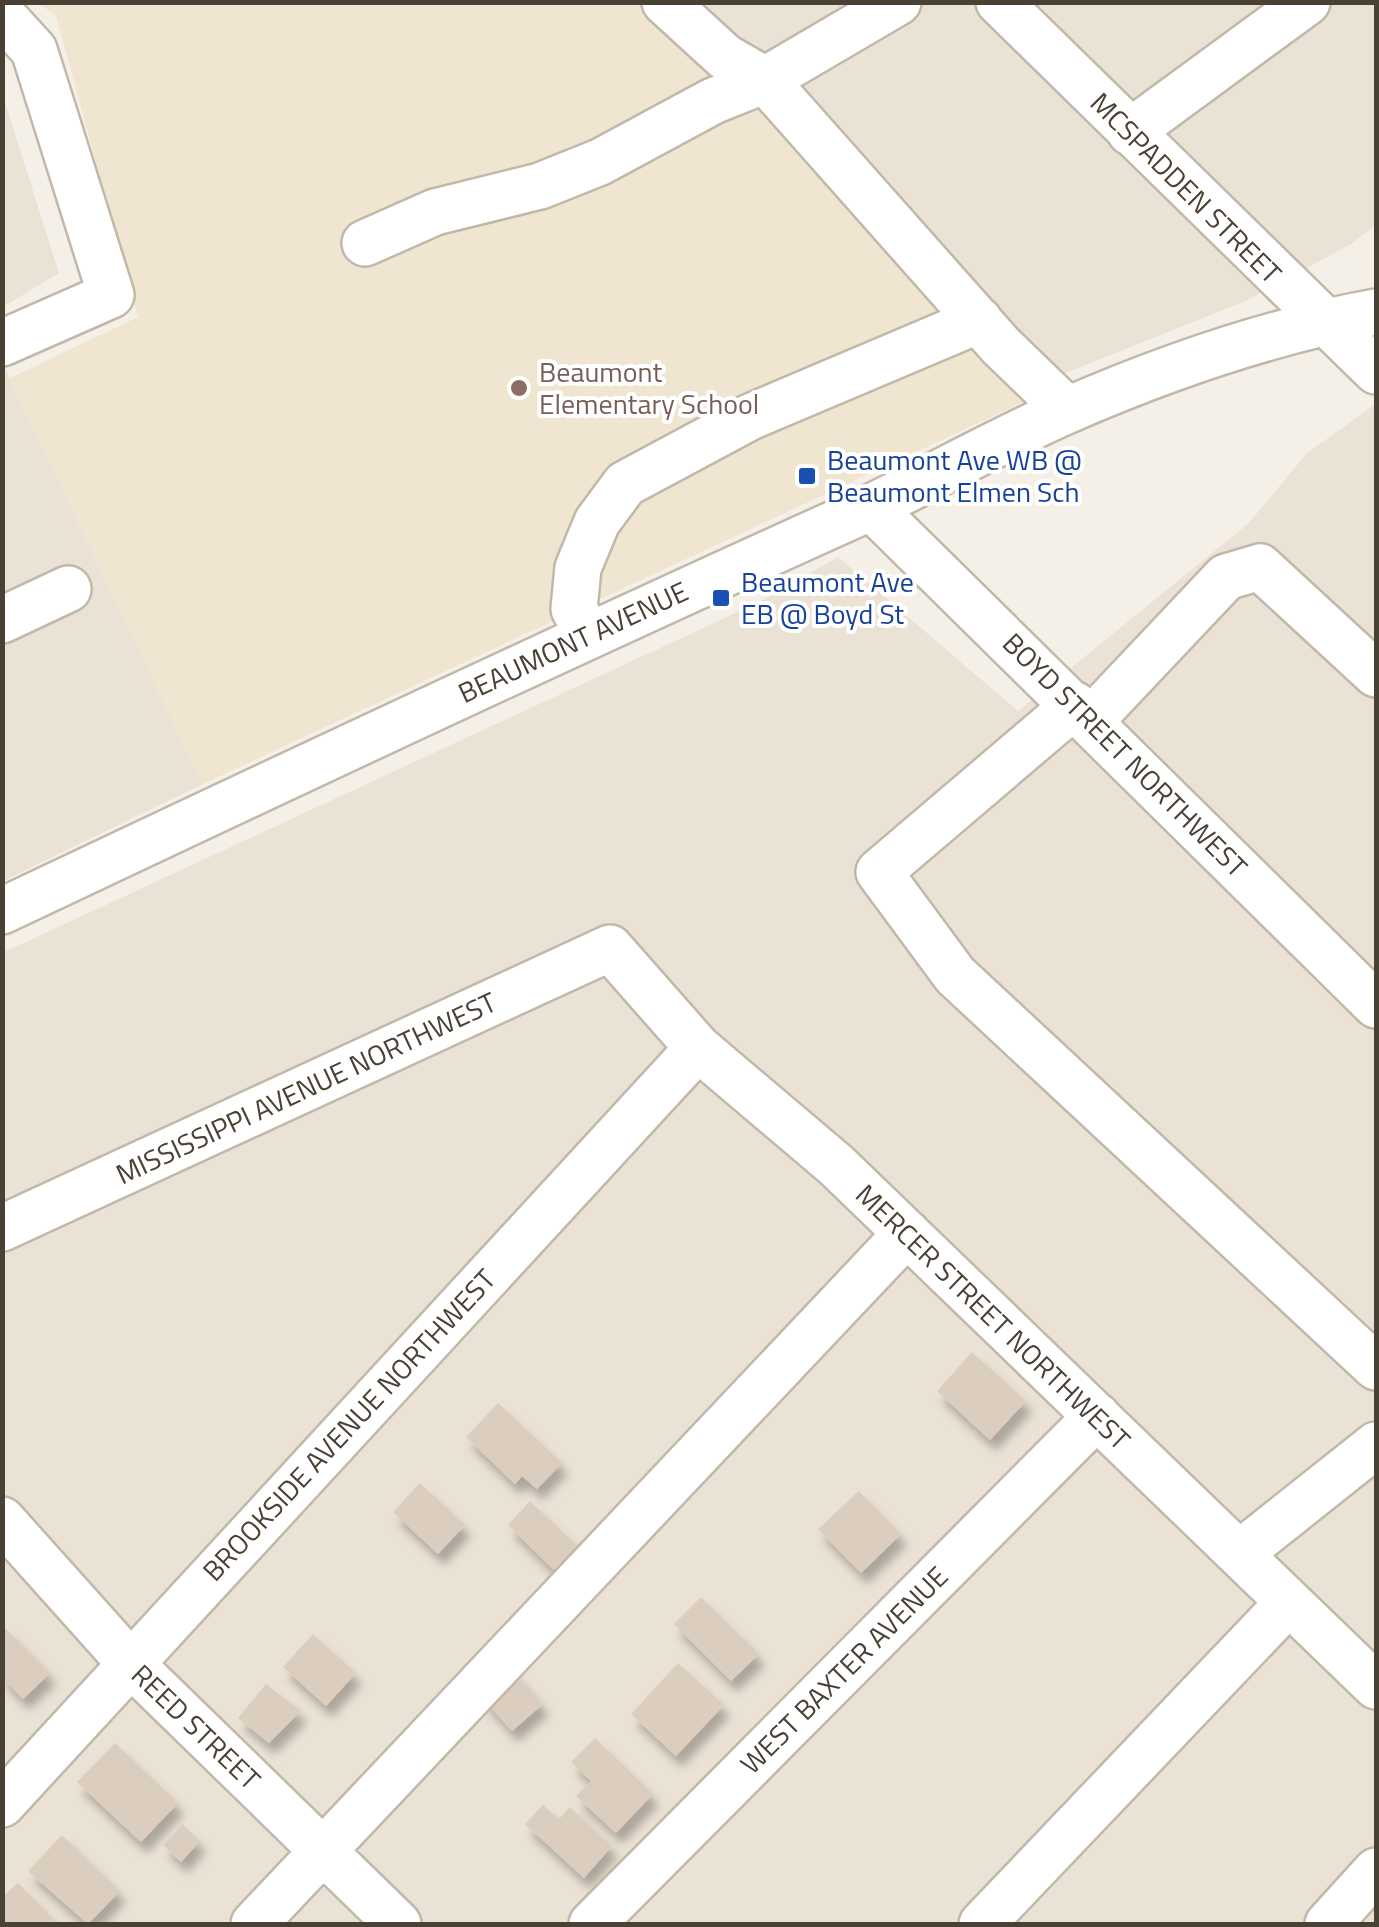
<svg xmlns="http://www.w3.org/2000/svg" width="1379" height="1927" font-family="'Titillium Web',sans-serif">
	<style>
		.residential { fill: #eae2d5 }
		.education { fill: #f0e5d0 }
		.building { fill: #dccebe; filter: url(#shadow) }
		.lines { fill: none; stroke-linecap: round; stroke-linejoin: round }
		.minor-casing { stroke: #c2b8a9; stroke-width: 50 }
		.minor { stroke: #fff; stroke-width: 45 }
		.education-dot { fill: #8d6e63; stroke: #fff; stroke-width: 4 }
		.transit-dot { fill: #1a4fb4; stroke: #fff; stroke-width: 4 }
		.labels { text-anchor: middle; stroke-width: 8; stroke-linejoin: round; paint-order: stroke }
		.street-label { font-size: 28px; fill: #4a4135; stroke: #fff }
		.education-label { font-size: 28px; fill: #785e54; stroke: #fff; text-anchor: start }
		.transit-label { font-size: 28px; fill: #164399; stroke: #fff; text-anchor: start }
	</style>
	<defs>
		<filter id="shadow"><feDropShadow dx="6" dy="11" stdDeviation="5" flood-color="#0004"/></filter>
	</defs>
	<rect width="100%" height="100%" fill="#f5f0e7"/>
	<!-- residential -->
	<path class="residential" d="M691,3H1376V225L1351,244L1246,301L1063,374L1018,339Z
		M3,96L59,273L3,307H2Z
		M2,362L203,784L3,881H2Z
		M1376,404V1924H3L2,953L757,603L838,557L1018,711L1249,523L1307,453Z"/>
	<!-- education -->
	<path class="education" d="M637,2L710,74L766,95L1032,398L203,784L10,378L138,317L56,16L38,3Z"/>
	<!-- building -->
	<path class="building" d="M972,1352L1026,1401L990,1440L937,1391Z
		M498,1403L562,1463L537,1489L522,1476L515,1484L466,1437Z
		M420,1483L465,1525L438,1554L393,1512Z
		M859,1491L901,1534L861,1573L818,1529Z
		M530,1501L579,1548L556,1572L508,1525Z
		M701,1597L759,1654L731,1681L674,1624Z
		M2,1625L50,1673L23,1699L2,1677Z
		M313,1634L356,1673L326,1706L283,1667Z
		M678,1663L724,1705L676,1756L631,1714Z
		M512,1669L543,1704L512,1731L481,1697Z
		M266,1684L301,1711L269,1743L238,1718Z
		M595,1738L653,1794L616,1833L576,1796L591,1781L571,1762Z
		M115,1743L178,1803L141,1842L77,1782Z
		M543,1805L559,1819L570,1807L612,1846L584,1878L525,1824Z
		M182,1824L200,1841L181,1862L163,1845Z
		M62,1835L120,1891L88,1924L28,1871Z
		M18,1883L58,1924H2V1897Z"/>
	<g class="lines">
		<defs>
			<path id="minor" d="M665,2L725,57L765,80L1000,345L1067,410
				M999,2L1376,371
				M2,15L34,50L111,295L2,343
				M1130,132L1307,2
				M365,243L435,212L540,186L600,162L713,101L765,80L898,2
				M871,507L1376,1005
				M2,620L68,589
				M588,634L574,609L578,568L597,522L625,484L750,417L979,320
				M1075,705L879,872L955,975L1376,1367
				M1090,721L1226,577L1260,567L1376,674
				M2,911C289,775 576,640 865,510C933,478 999,440 1068,410C1167,367 1271,331 1376,312
				M2,1228L610,948L698,1048L836,1165L1376,1686
				M2,1520L130,1663L398,1924
				M1239,1554L1376,1445
				M2,1804L698,1048
				M254,1924L907,1233
				M592,1924L1097,1416
				M982,1924L1289,1602
				M1328,1924L1376,1871"/>
		</defs>
		<!-- minor casing -->
		<use href="#minor" class="minor-casing"/>
		<!-- minor -->
		<use href="#minor" class="minor"/>
	</g>
	<!-- markers -->
	<circle class="education-dot" cx="519" cy="388" r="10"/>
	<g class="transit-dot">
		<rect x="797" y="466" width="20" height="20" rx="5"/>
		<rect x="711" y="588" width="20" height="20" rx="5"/>
	</g>
	<g class="labels">
		<!-- street labels -->
		<g class="street-label">
			<text transform="translate(1186 188) rotate(45)" y="10">MCSPADDEN STREET</text>
			<text transform="translate(573 642) rotate(-25)" y="10">BEAUMONT AVENUE</text>
			<text transform="translate(1125 755) rotate(45)" y="10">BOYD STREET NORTHWEST</text>
			<text transform="translate(306 1088) rotate(-25)" y="10">MISSISSIPPI AVENUE NORTHWEST</text>
			<text transform="translate(993 1317) rotate(44)" y="10">MERCER STREET NORTHWEST</text>
			<text transform="translate(349 1425) rotate(-47)" y="10">BROOKSIDE AVENUE NORTHWEST</text>
			<text transform="translate(844 1670) rotate(-45)" y="10">WEST BAXTER AVENUE</text>
			<text transform="translate(196 1727) rotate(44)" y="10">REED STREET</text>
		</g>
		<!-- education labels -->
		<g class="education-label">
			<text x="539" y="382">Beaumont<tspan x="539" dy="32">Elementary School</tspan></text>
		</g>
		<!-- transit labels -->
		<g class="transit-label">
			<text x="827" y="470">Beaumont Ave WB @<tspan x="827" dy="32">Beaumont Elmen Sch</tspan></text>
			<text x="741" y="592">Beaumont Ave<tspan x="741" dy="32">EB @ Boyd St</tspan></text>
		</g>
	</g>
	<!-- border -->
	<rect width="1379" height="1927" fill="none" stroke="#4a4135" stroke-width="10"/>
</svg>
